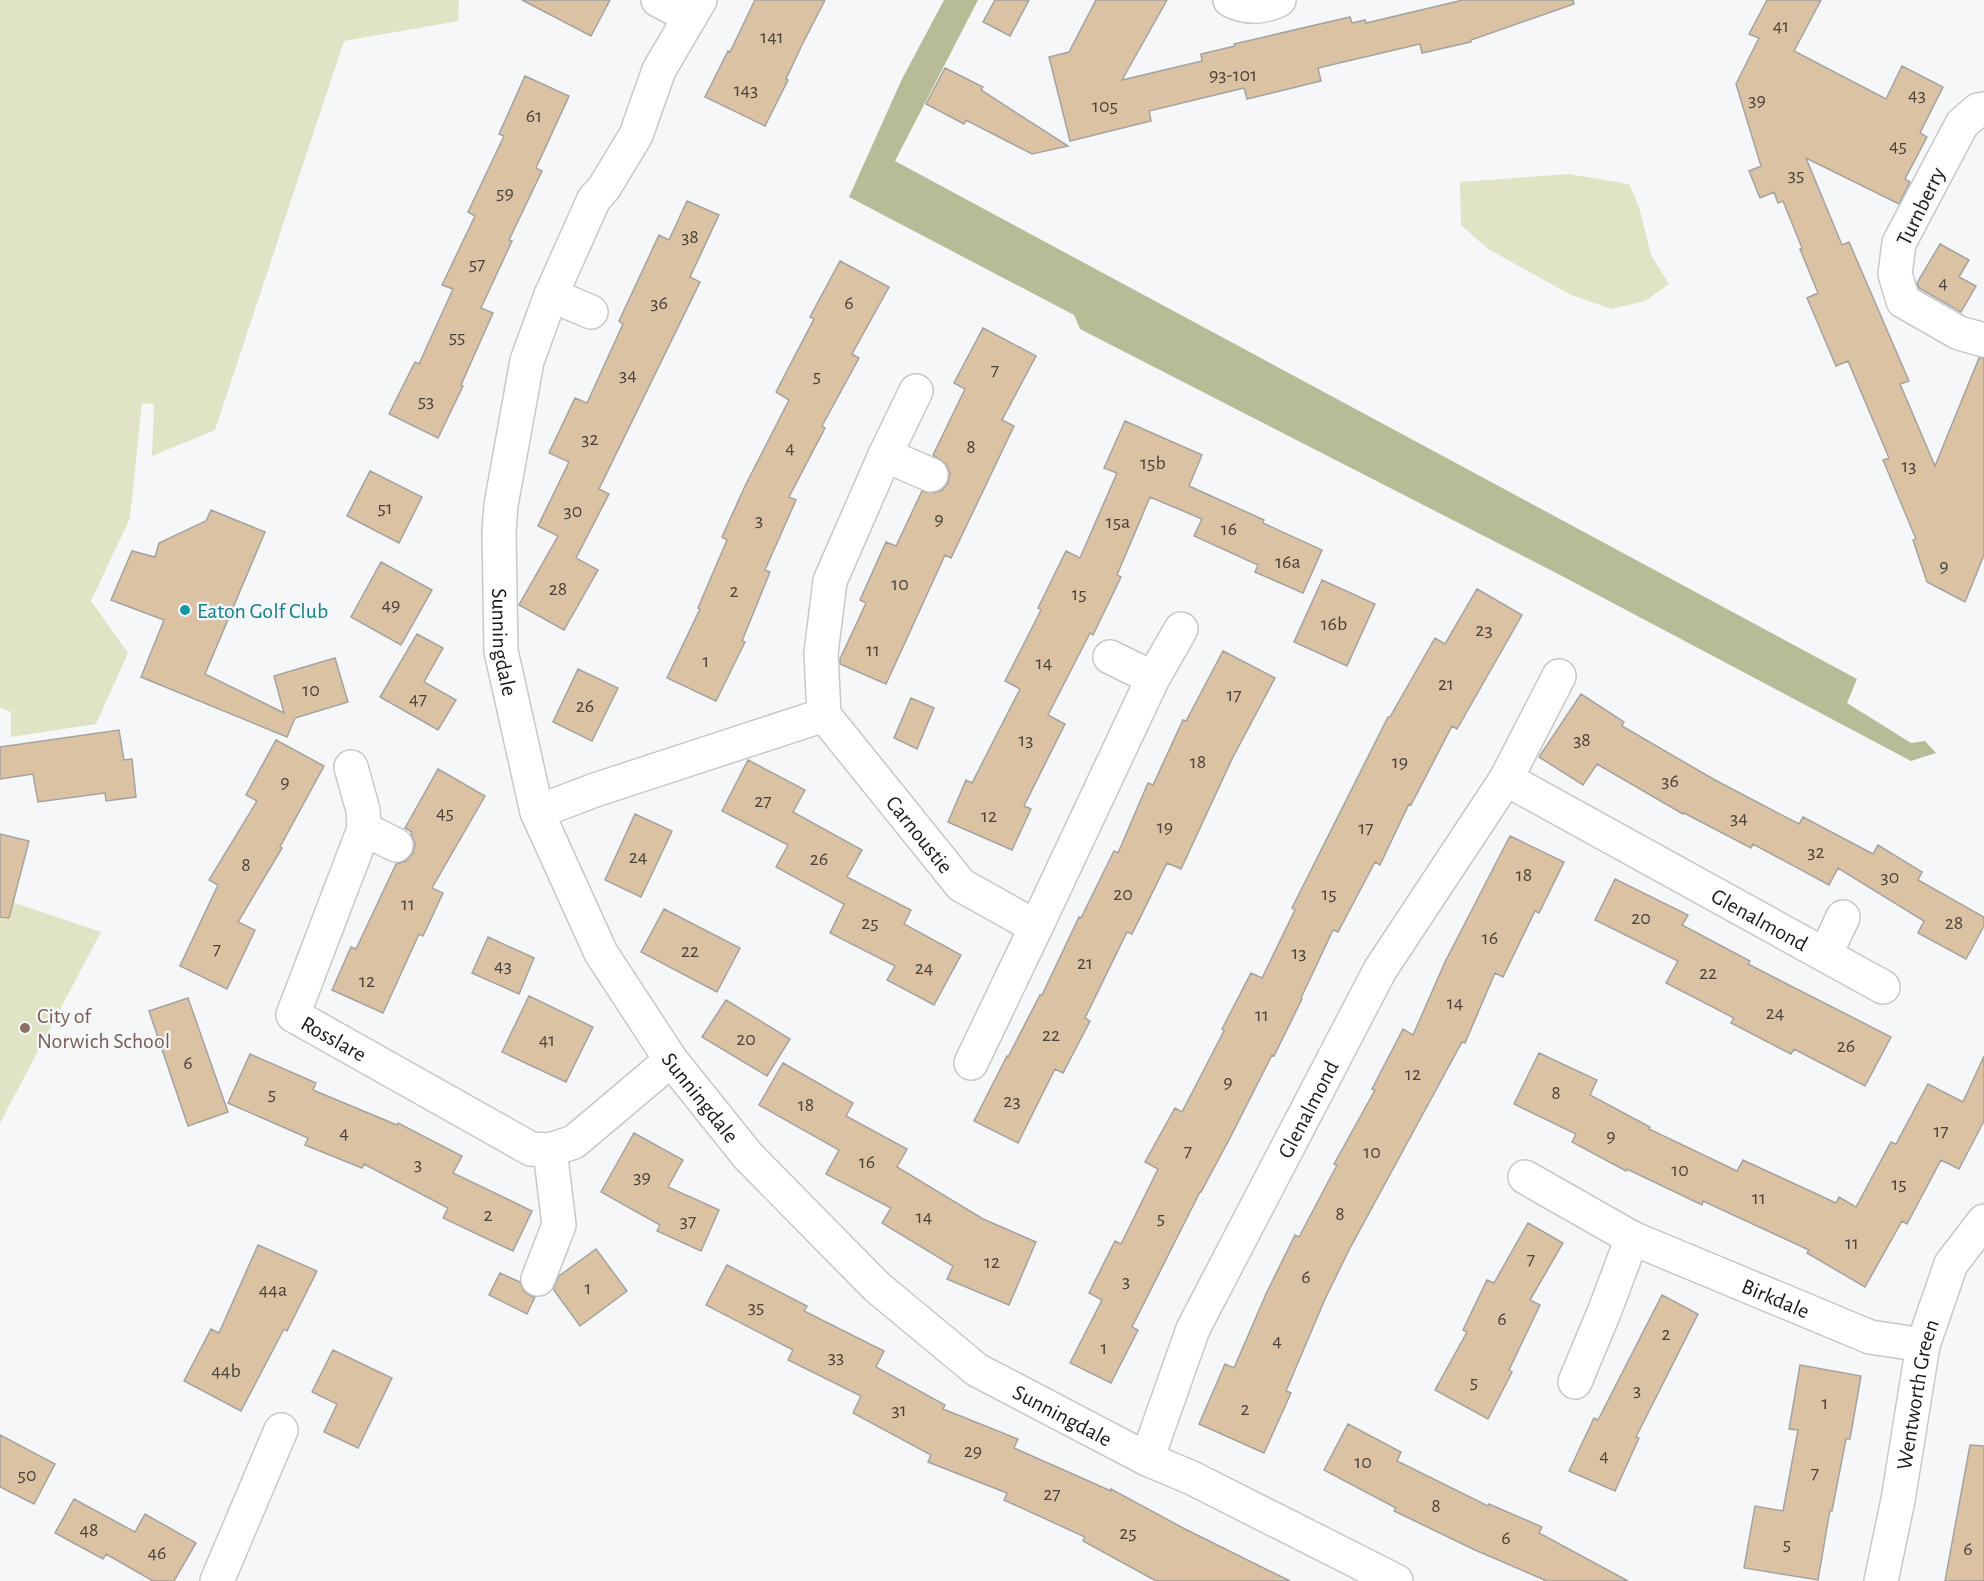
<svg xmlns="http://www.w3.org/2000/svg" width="1984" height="1581" font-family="'Alegreya Sans',sans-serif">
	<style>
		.green { fill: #e0e4c5 }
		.forest { fill: #b7bc97 }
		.building { fill: #dbc2a3; stroke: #a5a3a1; stroke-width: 1.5 }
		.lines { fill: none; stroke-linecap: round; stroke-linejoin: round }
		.minor-casing { stroke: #c6c8ca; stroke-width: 36 }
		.minor { stroke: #fff; stroke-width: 33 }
		.culture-dot { fill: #0f9aa8; stroke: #f5f7f9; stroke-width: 2 }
		.education-dot { fill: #8d6e63; stroke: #f5f7f9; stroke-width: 2 }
		.labels { text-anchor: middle; stroke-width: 4.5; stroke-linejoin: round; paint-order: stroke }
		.number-label { font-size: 20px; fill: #4a443d }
		.street-label { font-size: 22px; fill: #191a1b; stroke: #f5f7f9 }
		.culture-label { font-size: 22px; fill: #0d838f; stroke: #f5f7f9; text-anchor: start }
		.education-label { font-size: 22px; fill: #785e54; stroke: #f5f7f9; text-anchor: start }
	</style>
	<rect width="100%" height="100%" fill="#f5f7f9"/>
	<!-- green -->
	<path class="green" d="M0,0H459L458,21L344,41L215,430L152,456L154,404L142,403L130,518L91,601L128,653L96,724L11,737V712L0,708Z
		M1569,174L1629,184L1639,207L1651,255L1669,284L1645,301L1612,309L1571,295L1488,249L1461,225L1460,182Z
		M0,898L101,932L0,1123Z"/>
	<!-- forest -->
	<path class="forest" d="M944,0H978L895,161L1857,679L1847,703L1911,743L1925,741L1936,753L1911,761L1560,575L1080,329L1074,315L849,197L902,79Z"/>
	<!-- building -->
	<path class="building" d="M522,0H610L591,36Z
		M755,0H825L803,43L786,79L788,80L765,126L705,97L728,51L730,52Z
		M995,0H1029L1010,36L983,22Z
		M1096,0H1167L1122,80L1202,61L1201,54L1235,46L1234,44L1350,17L1352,23L1365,20L1366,23L1463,0H1573L1574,4L1471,40V42L1422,53L1420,44L1318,68L1321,81L1247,99L1244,88L1149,111L1151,121L1070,141L1049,57L1069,52Z
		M1767,0H1821L1794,51L1886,99L1902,66L1943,87L1920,133L1927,137L1905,179L1910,182L1899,204L1806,158L1842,245L1849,242L1909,381L1900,384L1935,466L1979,358H1984V555L1965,602L1927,582L1913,540L1916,539L1883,460L1889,458L1848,361L1836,366L1807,298L1818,293L1800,249L1802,248L1783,201L1778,203L1774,192L1760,198L1749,171L1761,166L1736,84L1759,38L1749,34Z
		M945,68L983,87L981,90L1068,146L1032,154L966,120L964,124L926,104Z
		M525,76L569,96L536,168L542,171L509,240L512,241L481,308L493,313L461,385L463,386L438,438L389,414L415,362L419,364L453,289L442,285L475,216L468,212L504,136L499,134Z
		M687,201L719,215L690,277L700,282L599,489L609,494L576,558L598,570L564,630L519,605L558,536L538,526L569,462L549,453L575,398L587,403L623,324L619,321L659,235L669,240Z
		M1940,244L1969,260L1959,277L1976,286L1961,312L1919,288L1917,283Z
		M840,261L889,287L852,354L859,358L822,426L825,428L789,497L796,500L765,570L770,572L742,641L745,642L716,701L667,678L700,609L698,608L727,540L722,537L745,486L789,400L776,392L814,319L810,317Z
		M983,328L1036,356L1002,420L1014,426L951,558L945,555L886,684L840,664V659L866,603L860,600L886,542L896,546L922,491L934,493L942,490L948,483L950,473L946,464L933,455L965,389L954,383Z
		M1125,421L1202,455L1189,486L1264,520L1263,523L1322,550L1303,593L1255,572L1258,565L1194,536L1202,519L1150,497L1117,575L1121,577L1093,635L1090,633L1048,715L1065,724L1024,806L1031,809L1012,850L948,822L966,780L972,783L1020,689L1005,681L1041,610L1038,608L1066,551L1080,558L1117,473L1104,468Z
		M370,471L422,497L399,543L347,516Z
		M211,510L265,532L205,674L284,713L274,676L335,658L348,702L295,718L287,737L141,677L164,620L111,600L132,551L155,557L159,543L206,521Z
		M381,562L432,590L401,645L351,617Z
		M1322,580L1375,604L1347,666L1294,642Z
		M1477,589L1522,615L1457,729L1452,726L1411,805L1409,804L1380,865L1375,862L1338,932L1333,930L1301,998L1302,999L1274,1056L1272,1055L1230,1138L1201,1192H1200L1132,1327L1138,1330L1111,1383L1070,1363L1102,1300L1089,1293L1115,1241L1121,1244L1158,1169L1145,1162L1175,1108L1182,1112L1224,1031L1222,1029L1251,973L1262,978L1295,910L1292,908L1388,717H1390L1435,638L1445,644Z
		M417,634L443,648L424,682L456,700L438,730L380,697Z
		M1223,651L1275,678L1232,759L1181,869L1167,863L1132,934L1127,932L1085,1018L1090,1021L1063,1073L1055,1069L1018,1143L974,1121L1007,1056L1008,1057L1040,995H1042L1079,917L1081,918L1114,851L1118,853L1148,783L1153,785L1183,720L1186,721Z
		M578,669L618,688L592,741L553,722Z
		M1581,694L1624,722L1622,726L1715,780L1799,824L1803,817L1873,854L1878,845L1922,872L1918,880L1984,917V926L1966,959L1918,933L1924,921L1838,868L1829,885L1753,844L1751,848L1684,813L1683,814L1597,764L1583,785L1539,757Z
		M911,698L934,708L917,749L894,738Z
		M119,730L124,760L132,759L136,797L106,801L105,793L38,802L33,774L0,779V747Z
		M276,740L324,766L280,847L282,848L238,922L255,930L227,989L180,966L218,885L209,880L257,801L246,795Z
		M748,760L805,790L793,812L862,850L847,877L911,910L904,924L961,955L934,1005L887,980L895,966L830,933L844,904L776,867L788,845L722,811Z
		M438,769L485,796L432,888L443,893L423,936L419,934L383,1013L332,990L351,947L356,949L396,864L406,861L413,853L415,844L411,834L412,832L405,828Z
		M635,814L672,831L641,897L605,880Z
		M0,834L29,841L9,918L0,917Z
		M1510,836L1564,862L1539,913L1535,911L1503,977L1495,973L1465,1043L1462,1042L1349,1250L1325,1299L1286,1391L1291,1393L1264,1453L1199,1424L1225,1364L1234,1368L1266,1294L1295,1235L1299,1237L1337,1165L1334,1164L1375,1090L1372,1089L1403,1029L1413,1035L1445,962Z
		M1615,879L1688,915L1682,925L1750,961L1748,964L1891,1037L1865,1086L1794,1049L1791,1054L1731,1023L1734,1018L1666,983L1678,961L1595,920Z
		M664,909L740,948L717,992L641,952Z
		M488,937L534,958L519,994L472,973Z
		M529,996L593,1027L566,1082L502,1052Z
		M188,998L228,1112L188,1126L149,1011Z
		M726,1000L790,1039L767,1076L702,1037Z
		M1539,1053L1597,1080L1590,1095L1650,1127L1649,1129L1737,1171L1743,1160L1836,1203L1839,1197L1856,1207L1891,1142L1896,1144L1928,1084L1963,1102L1984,1056V1121L1959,1169L1941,1160L1907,1224L1902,1221L1865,1287L1807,1253L1809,1250L1703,1201L1702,1205L1627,1169L1626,1171L1572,1142L1576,1134L1514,1104Z
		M250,1054L316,1083L313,1090L397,1125L398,1123L462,1156L453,1173L532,1211L513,1251L443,1218L448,1208L364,1164L362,1168L305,1145L308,1138L228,1103Z
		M783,1063L853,1103L846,1116L907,1149L897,1167L983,1219L1036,1242L1009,1305L947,1279L953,1266L882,1223L891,1208L826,1174L839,1150L759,1105Z
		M634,1133L683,1160L668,1187L719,1210L701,1251L657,1231L660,1225L601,1192Z
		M1528,1223L1563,1243L1530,1300L1540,1305L1509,1370L1512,1372L1488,1419L1435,1390L1467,1332L1463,1330L1487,1280L1494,1283Z
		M258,1245L317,1271L287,1331L284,1329L241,1411L184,1381L211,1329L219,1333Z
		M596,1249L627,1291L580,1326L553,1289L559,1276Z
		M727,1265L807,1306L804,1311L884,1351L876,1367L945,1405L943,1409L1018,1439L1014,1448L1111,1491V1489L1185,1529L1290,1581H1156L1083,1541L1085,1537L1004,1500L1007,1493L928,1462L931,1455L853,1413L861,1396L788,1360L793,1350L706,1305Z
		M500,1273L520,1282L524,1291L531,1296L535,1297L527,1314L489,1295Z
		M1662,1295L1698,1314L1636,1437L1639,1438L1615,1491L1569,1471L1594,1418L1598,1420Z
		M333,1350L392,1378L358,1448L324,1432L337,1404L312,1392Z
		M1800,1365L1861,1376L1850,1439H1846L1832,1511L1830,1510L1818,1580L1744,1568L1755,1506L1783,1511L1798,1430L1789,1429Z
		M1348,1424L1401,1452L1397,1461L1488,1506L1489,1504L1542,1527L1539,1533L1628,1581H1547L1475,1550L1394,1511L1396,1508L1324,1470Z
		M0,1435L55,1464L34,1504L0,1487Z
		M1970,1445L1984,1446V1581H1945Z
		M74,1499L135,1532L145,1514L196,1543L174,1581H153L106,1554L103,1559L55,1533Z"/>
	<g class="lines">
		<defs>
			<g id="minor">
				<path d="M658,0L690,17"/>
				<path id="s1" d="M700,0L659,70L636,135L604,188L594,199L551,295L527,361L501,505L499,531L501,651L537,812L601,953L671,1060L748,1156L877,1287L977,1370L1147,1459L1192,1478L1396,1581"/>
				<path d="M1230,0C1247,9 1262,8 1279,0"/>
				<path d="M1984,109L1978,110L1962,124L1899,243L1895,274L1903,301L1959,333L1984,340"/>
				<path d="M551,295L591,312"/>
				<path d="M885,455L931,475"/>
				<path d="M1110,657L1153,678"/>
				<path id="s2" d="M824,715L961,885L1036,927L971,1063"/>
				<path d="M351,767L363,810L364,829"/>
				<path id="s3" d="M1506,779L1883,987"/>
				<path d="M537,812L595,790L824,715L821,653L830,581L885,455L916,391"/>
				<path id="s4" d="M396,845L364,829L293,1015L531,1149L550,1150"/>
				<path d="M1036,927L1153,678L1181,629"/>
				<path d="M1825,955L1843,917"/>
				<path id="s5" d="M1525,1177L1632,1238L1870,1337L1923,1345"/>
				<path d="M538,1279L559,1225L550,1150L574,1142L671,1060"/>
				<path d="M1575,1382L1605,1310L1632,1238"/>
				<path id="s6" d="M1147,1459L1193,1329L1380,970L1506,779L1559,676"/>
				<path d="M217,1581L281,1430"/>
				<path id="s7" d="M1881,1581L1898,1500L1923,1345L1951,1264L1984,1221"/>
			</g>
		</defs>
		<!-- minor casing -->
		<use href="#minor" class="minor-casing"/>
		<!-- minor -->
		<use href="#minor" class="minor"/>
	</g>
	<!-- markers -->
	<circle class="culture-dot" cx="185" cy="610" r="6"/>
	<circle class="education-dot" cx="25" cy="1028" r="6"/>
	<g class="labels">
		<!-- number labels -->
		<g class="number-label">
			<text x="1781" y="32">41</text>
			<text x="772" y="43">141</text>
			<text x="1233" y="81">93-101</text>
			<text x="746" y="96">143</text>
			<text x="1917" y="101">43</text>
			<text x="1757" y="106">39</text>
			<text x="1105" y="112">105</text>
			<text x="534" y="122">61</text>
			<text x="1898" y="152">45</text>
			<text x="1796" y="181">35</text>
			<text x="505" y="199">59</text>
			<text x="690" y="243">38</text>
			<text x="477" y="270">57</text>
			<text x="1943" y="289">4</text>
			<text x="659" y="309">36</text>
			<text x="849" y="309">6</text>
			<text x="457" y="343">55</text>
			<text x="995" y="376">7</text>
			<text x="628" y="381">34</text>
			<text x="817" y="382">5</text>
			<text x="426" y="407">53</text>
			<text x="590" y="445">32</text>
			<text x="971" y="453">8</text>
			<text x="790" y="454">4</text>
			<text x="1153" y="469">15b</text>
			<text x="1909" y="472">13</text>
			<text x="385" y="514">51</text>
			<text x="573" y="517">30</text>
			<text x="939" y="525">9</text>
			<text x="759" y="526">3</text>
			<text x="1118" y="528">15a</text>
			<text x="1229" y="535">16</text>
			<text x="1288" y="568">16a</text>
			<text x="1944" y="572">9</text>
			<text x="900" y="590">10</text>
			<text x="558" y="595">28</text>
			<text x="734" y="597">2</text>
			<text x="1079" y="600">15</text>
			<text x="391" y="611">49</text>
			<text x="1334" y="630">16b</text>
			<text x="1484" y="636">23</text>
			<text x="873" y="656">11</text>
			<text x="706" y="667">1</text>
			<text x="1044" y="669">14</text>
			<text x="1446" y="690">21</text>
			<text x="311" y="696">10</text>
			<text x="1234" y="701">17</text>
			<text x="418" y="705">47</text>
			<text x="585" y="712">26</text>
			<text x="1026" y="746">13</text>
			<text x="1582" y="746">38</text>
			<text x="1198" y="768">18</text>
			<text x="1400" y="768">19</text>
			<text x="1670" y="787">36</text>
			<text x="285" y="788">9</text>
			<text x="763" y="807">27</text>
			<text x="445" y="819">45</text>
			<text x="989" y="822">12</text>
			<text x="1739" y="824">34</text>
			<text x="1165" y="833">19</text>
			<text x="1366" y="834">17</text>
			<text x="1816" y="858">32</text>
			<text x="638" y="863">24</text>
			<text x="819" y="865">26</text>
			<text x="246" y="871">8</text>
			<text x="1524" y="881">18</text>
			<text x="1890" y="883">30</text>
			<text x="1123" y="900">20</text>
			<text x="1329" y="900">15</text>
			<text x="408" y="910">11</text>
			<text x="1641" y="924">20</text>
			<text x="870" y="929">25</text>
			<text x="1954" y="929">28</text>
			<text x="1490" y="944">16</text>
			<text x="217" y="955">7</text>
			<text x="690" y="957">22</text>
			<text x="1299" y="959">13</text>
			<text x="1085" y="969">21</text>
			<text x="503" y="972">43</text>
			<text x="924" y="974">24</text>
			<text x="1708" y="979">22</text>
			<text x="367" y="987">12</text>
			<text x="1455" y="1009">14</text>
			<text x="1775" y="1019">24</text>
			<text x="1262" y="1021">11</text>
			<text x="1051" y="1041">22</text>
			<text x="746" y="1045">20</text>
			<text x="547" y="1046">41</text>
			<text x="1846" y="1052">26</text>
			<text x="188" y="1069">6</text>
			<text x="1413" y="1080">12</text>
			<text x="1228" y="1088">9</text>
			<text x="1556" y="1099">8</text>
			<text x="272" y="1100">5</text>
			<text x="1012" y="1107">23</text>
			<text x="806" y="1111">18</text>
			<text x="1941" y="1137">17</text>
			<text x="344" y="1139">4</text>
			<text x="1611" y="1142">9</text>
			<text x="1188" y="1157">7</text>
			<text x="1372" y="1158">10</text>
			<text x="867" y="1168">16</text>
			<text x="418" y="1170">3</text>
			<text x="1680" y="1176">10</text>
			<text x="642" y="1183">39</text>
			<text x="1899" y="1190">15</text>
			<text x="1759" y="1204">11</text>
			<text x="1340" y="1220">8</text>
			<text x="488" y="1221">2</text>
			<text x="924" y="1223">14</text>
			<text x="1161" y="1224">5</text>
			<text x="688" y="1227">37</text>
			<text x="1852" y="1249">11</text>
			<text x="1531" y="1265">7</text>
			<text x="992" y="1268">12</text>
			<text x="1306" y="1283">6</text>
			<text x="1126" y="1287">3</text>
			<text x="588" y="1294">1</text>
			<text x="273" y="1296">44a</text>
			<text x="756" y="1313">35</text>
			<text x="1502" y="1325">6</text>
			<text x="1666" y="1340">2</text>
			<text x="1277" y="1347">4</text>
			<text x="1104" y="1354">1</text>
			<text x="836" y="1363">33</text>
			<text x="226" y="1377">44b</text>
			<text x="1474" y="1388">5</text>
			<text x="1637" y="1396">3</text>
			<text x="1825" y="1409">1</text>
			<text x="1245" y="1415">2</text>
			<text x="899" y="1416">31</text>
			<text x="973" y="1457">29</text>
			<text x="1604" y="1462">4</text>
			<text x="1363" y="1468">10</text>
			<text x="1815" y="1479">7</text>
			<text x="27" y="1481">50</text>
			<text x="1052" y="1500">27</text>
			<text x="1436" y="1512">8</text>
			<text x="89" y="1536">48</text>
			<text x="1128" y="1539">25</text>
			<text x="1506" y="1544">6</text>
			<text x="1787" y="1550">5</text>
			<text x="1968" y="1555">6</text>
			<text x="157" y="1559">46</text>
		</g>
		<!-- street labels -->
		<g class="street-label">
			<text transform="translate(1920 206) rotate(-64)" y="8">Turnberry</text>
			<text dy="8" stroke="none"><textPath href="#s1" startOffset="686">Sunningdale</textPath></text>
			<text dy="8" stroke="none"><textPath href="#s2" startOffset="153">Carnoustie</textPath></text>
			<text dy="8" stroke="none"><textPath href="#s3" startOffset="290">Glenalmond</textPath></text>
			<text dy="8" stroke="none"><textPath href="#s4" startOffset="282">Rosslare</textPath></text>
			<text dy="8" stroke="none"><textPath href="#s1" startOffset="1190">Sunningdale</textPath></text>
			<text dy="8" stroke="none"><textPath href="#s6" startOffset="386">Glenalmond</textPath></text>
			<text dy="8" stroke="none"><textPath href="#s5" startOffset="279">Birkdale</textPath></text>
			<text dy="8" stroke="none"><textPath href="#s7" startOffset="190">Wentworth Green</textPath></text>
			<text dy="8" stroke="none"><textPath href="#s1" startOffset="1676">Sunningdale</textPath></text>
		</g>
		<!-- culture labels -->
		<g class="culture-label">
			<text x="197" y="618">Eaton Golf Club</text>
		</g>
		<!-- education labels -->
		<g class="education-label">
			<text x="37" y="1023">City of<tspan x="37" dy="25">Norwich School</tspan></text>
		</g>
	</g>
</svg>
